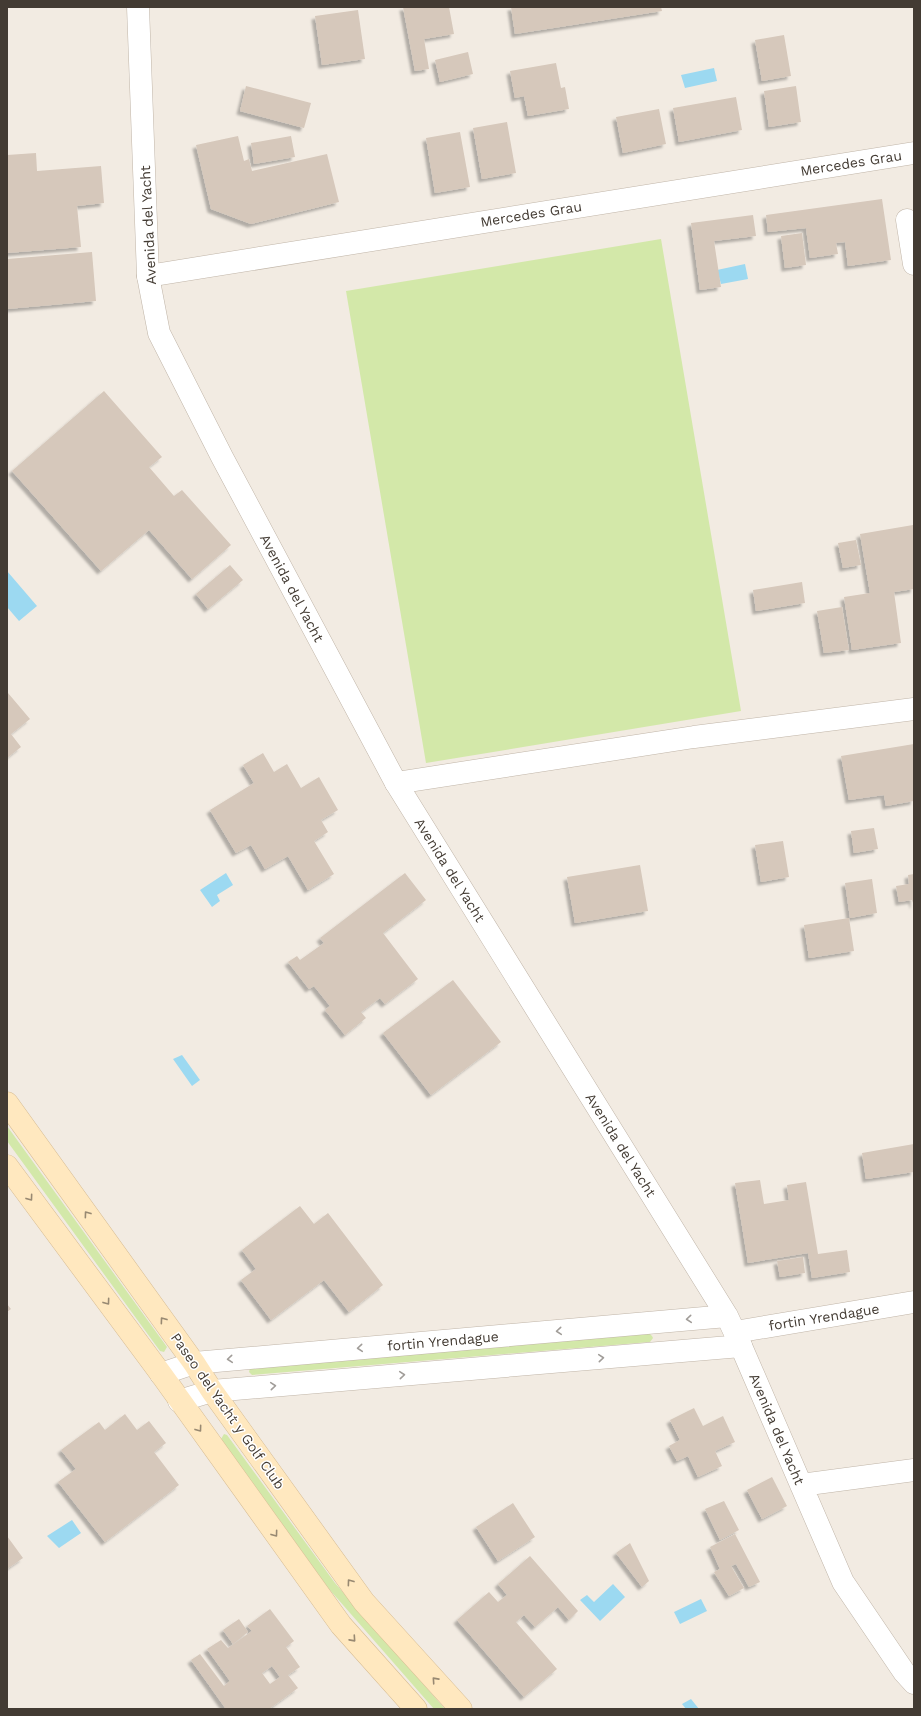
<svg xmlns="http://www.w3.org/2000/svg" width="921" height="1716" font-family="'Work Sans',sans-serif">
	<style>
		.green { fill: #d3e8a9 }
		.water { fill: #9cd9f1 }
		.building { fill: #d6c8bb; fill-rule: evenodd; filter: url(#shadow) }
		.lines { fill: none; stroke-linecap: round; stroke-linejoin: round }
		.minor-casing { stroke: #c0b5a8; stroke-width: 23 }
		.tertiary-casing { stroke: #c0b5a8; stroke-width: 23 }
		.secondary-casing { stroke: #d7bc93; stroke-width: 23 }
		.minor { stroke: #fff; stroke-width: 22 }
		.tertiary { stroke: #fff; stroke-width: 22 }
		.secondary { stroke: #ffe8bf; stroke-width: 22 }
		.oneway { stroke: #988972 }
		.oneway2 { stroke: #a19d99 }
		.labels { text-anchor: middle; stroke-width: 3; stroke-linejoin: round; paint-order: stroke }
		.street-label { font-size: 14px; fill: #433b33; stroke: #fff }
	</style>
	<defs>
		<filter id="shadow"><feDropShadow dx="-3.5" dy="3.5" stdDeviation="1" flood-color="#0004"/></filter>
	</defs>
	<rect width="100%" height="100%" fill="#f2ebe2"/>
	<!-- green -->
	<path class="green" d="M661,239L741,711L426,763L346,291Z
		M7,1126L167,1347L164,1352L160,1351L7,1141Z
		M649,1333L652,1336L653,1338L650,1342L252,1375L249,1372L250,1368Z
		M224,1434L227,1435L335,1583L445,1709H434L329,1589L221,1439Z"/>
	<!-- water -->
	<path class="water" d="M714,68L717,81L685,88L681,75Z
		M745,264L748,279L721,284L717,270Z
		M7,571L37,606L19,621L7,607Z
		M226,873L233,885L217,895L220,901L212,907L200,890Z
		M182,1055L200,1080L192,1086L173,1059Z
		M72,1520L81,1533L59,1548L47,1536Z
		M613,1584L625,1597L600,1621L580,1600L587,1595L594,1602Z
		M701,1599L707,1611L680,1624L674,1612Z
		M691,1699L699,1709H686L682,1704Z"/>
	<!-- building -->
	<path class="building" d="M403,7H449L454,34L424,39L429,69L415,71Z
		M511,7H661L662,11L515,34Z
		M358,10L365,59L322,65L315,16Z
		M784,35L791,76L762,81L755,40Z
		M468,52L473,74L440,82L435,60Z
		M556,63L561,88L565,87L569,109L528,116L524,96L515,98L510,71Z
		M246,86L311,103L304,128L240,111Z
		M796,86L801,122L769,127L764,91Z
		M736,97L742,130L679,142L673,108Z
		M659,109L666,144L623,153L616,117Z
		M507,122L516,173L482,179L473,128Z
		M460,132L470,187L435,193L426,138Z
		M238,136L244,161L249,159L252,171L327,154L339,202L251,224L211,209L196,145Z
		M291,136L295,157L254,164L251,143Z
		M36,153L37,171L101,166L104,203L77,206L81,247L7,253V155Z
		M882,199L891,260L848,266L845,242L836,243L838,254L810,258L806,228L768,232L766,215Z
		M753,215L756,236L714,241L721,287L700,290L691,223Z
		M802,233L806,265L785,268L781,236Z
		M92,252L96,301L7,309V259Z
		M104,391L162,457L149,467L174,496L182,490L231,545L192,579L149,530L101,571L12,471Z
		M913,525L914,533V589L894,592L901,643L852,650L844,597L870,593L860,534Z
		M856,540L861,565L843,568L838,543Z
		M230,565L243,580L208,609L196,594Z
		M802,582L805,603L756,611L753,590Z
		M842,607L849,650L824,653L817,611Z
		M8,693L30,719L11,734L21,747L7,758Z
		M914,744V801L886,806L884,795L849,800L841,756Z
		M263,753L274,772L287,764L301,788L319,777L338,810L321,820L328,832L314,841L334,874L308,890L288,856L265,869L251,845L236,853L210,810L254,783L243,765Z
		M874,828L878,849L854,853L851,831Z
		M783,841L789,877L761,882L755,845Z
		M640,865L648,911L575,923L567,877Z
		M405,873L426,900L383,933L418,979L385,1004L380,998L361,1012L366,1018L345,1035L325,1010L330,1006L314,986L309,989L288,962L297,956L300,960L324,943L320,938Z
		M914,874V906L912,900L899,902L896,886L909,884L908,875Z
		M872,879L877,913L850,918L845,883Z
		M849,918L854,951L809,958L804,925Z
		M453,980L501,1042L431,1095L383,1033Z
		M914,1144V1172L866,1179L862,1153Z
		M760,1180L764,1204L789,1200L787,1185L806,1182L818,1254L847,1250L850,1272L812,1278L808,1253L748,1263L735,1183Z
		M300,1206L314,1224L328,1213L383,1285L349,1312L324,1280L271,1320L241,1280L256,1269L242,1250Z
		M803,1257L805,1273L780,1277L777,1261Z
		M7,1304L11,1309L7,1312Z
		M694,1408L703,1426L723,1416L735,1442L715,1451L722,1466L698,1477L688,1456L677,1461L669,1446L680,1440L670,1420Z
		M125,1414L137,1430L149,1421L166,1443L154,1452L179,1485L105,1542L58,1482L76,1469L61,1450L99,1422L105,1430Z
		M772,1477L787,1506L762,1519L747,1490Z
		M724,1501L739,1530L720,1540L705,1509Z
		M513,1503L535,1537L498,1561L476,1527Z
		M735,1534L760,1582L749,1587L736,1564L731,1566L744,1588L729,1596L714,1572L720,1569L710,1547Z
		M7,1536L23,1558L7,1569Z
		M630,1543L649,1581L642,1587L616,1553Z
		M530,1556L578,1611L569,1620L558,1607L535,1627L524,1615L516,1622L557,1669L524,1697L457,1620L489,1592L498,1602L507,1595L498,1584Z
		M270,1609L294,1641L286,1647L300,1667L288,1675L298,1688L269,1709H226L191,1660L200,1654L224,1686L230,1681L207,1649L221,1640L228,1648L252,1631L247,1626ZM272,1666L280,1677L270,1684L262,1673Z
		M239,1619L248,1632L233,1644L223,1630Z"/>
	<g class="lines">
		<defs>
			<path id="minor" d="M907,220L914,264
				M148,276L914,153
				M396,783L694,737L914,709
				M735,1332L914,1302
				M741,1346L843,1582L904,1672L914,1683
				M801,1485L914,1470"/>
			<path id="tertiary" d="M138,7L148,276L159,333L222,457L396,783L727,1316L741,1346L212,1391L179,1401
				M161,1374L194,1363L727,1316"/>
			<path id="secondary" d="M7,1103L194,1363L212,1391L364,1602L461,1709
				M7,1166L161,1374L341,1625L416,1709"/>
		</defs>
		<!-- minor casing -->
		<use href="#minor" class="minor-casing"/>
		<!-- tertiary casing -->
		<use href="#tertiary" class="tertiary-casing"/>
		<!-- secondary casing -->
		<use href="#secondary" class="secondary-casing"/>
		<!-- minor -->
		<use href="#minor" class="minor"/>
		<!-- tertiary -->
		<use href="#tertiary" class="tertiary"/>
		<!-- secondary -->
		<use href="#secondary" class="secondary"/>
	</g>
	<!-- one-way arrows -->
	<defs><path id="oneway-chevron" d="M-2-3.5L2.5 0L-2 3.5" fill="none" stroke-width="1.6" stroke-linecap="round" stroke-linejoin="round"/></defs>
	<g class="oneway">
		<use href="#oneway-chevron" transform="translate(30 1198) rotate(54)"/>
		<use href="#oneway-chevron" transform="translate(87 1214) rotate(-126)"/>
		<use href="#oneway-chevron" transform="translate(107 1302) rotate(54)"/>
		<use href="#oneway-chevron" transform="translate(163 1320) rotate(-126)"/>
		<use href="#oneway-chevron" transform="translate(199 1429) rotate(54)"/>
		<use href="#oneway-chevron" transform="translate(275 1534) rotate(54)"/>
		<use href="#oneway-chevron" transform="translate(350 1582) rotate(-126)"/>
		<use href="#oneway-chevron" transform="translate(353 1639) rotate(48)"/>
		<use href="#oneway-chevron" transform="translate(435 1680) rotate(-132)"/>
	</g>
	<g class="oneway2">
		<use href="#oneway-chevron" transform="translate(689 1319) rotate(175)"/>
		<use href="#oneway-chevron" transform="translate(559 1331) rotate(175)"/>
		<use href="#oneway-chevron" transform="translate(360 1348) rotate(175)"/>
		<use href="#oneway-chevron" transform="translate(601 1358) rotate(-5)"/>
		<use href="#oneway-chevron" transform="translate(230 1359) rotate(175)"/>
		<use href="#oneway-chevron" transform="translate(402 1375) rotate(-5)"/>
		<use href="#oneway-chevron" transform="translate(273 1386) rotate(-5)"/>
	</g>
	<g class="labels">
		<!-- street labels -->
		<g class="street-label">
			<text transform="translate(851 163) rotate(-9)" y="5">Mercedes Grau</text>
			<text transform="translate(531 214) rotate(-9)" y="5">Mercedes Grau</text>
			<text transform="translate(148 225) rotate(-93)" y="5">Avenida del Yacht</text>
			<text transform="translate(292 588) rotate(62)" y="5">Avenida del Yacht</text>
			<text transform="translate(450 870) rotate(58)" y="5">Avenida del Yacht</text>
			<text transform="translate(621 1145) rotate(58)" y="5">Avenida del Yacht</text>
			<text transform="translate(824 1317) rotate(-9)" y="5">fortin Yrendague</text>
			<text transform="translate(443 1341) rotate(-5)" y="5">fortin Yrendague</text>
			<text transform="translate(228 1411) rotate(55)" y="5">Paseo del Yacht y Golf Club</text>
			<text transform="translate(777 1429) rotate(67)" y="5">Avenida del Yacht</text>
		</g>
	</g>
	<!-- border -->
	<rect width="921" height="1716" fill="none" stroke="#433b33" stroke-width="16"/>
</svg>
